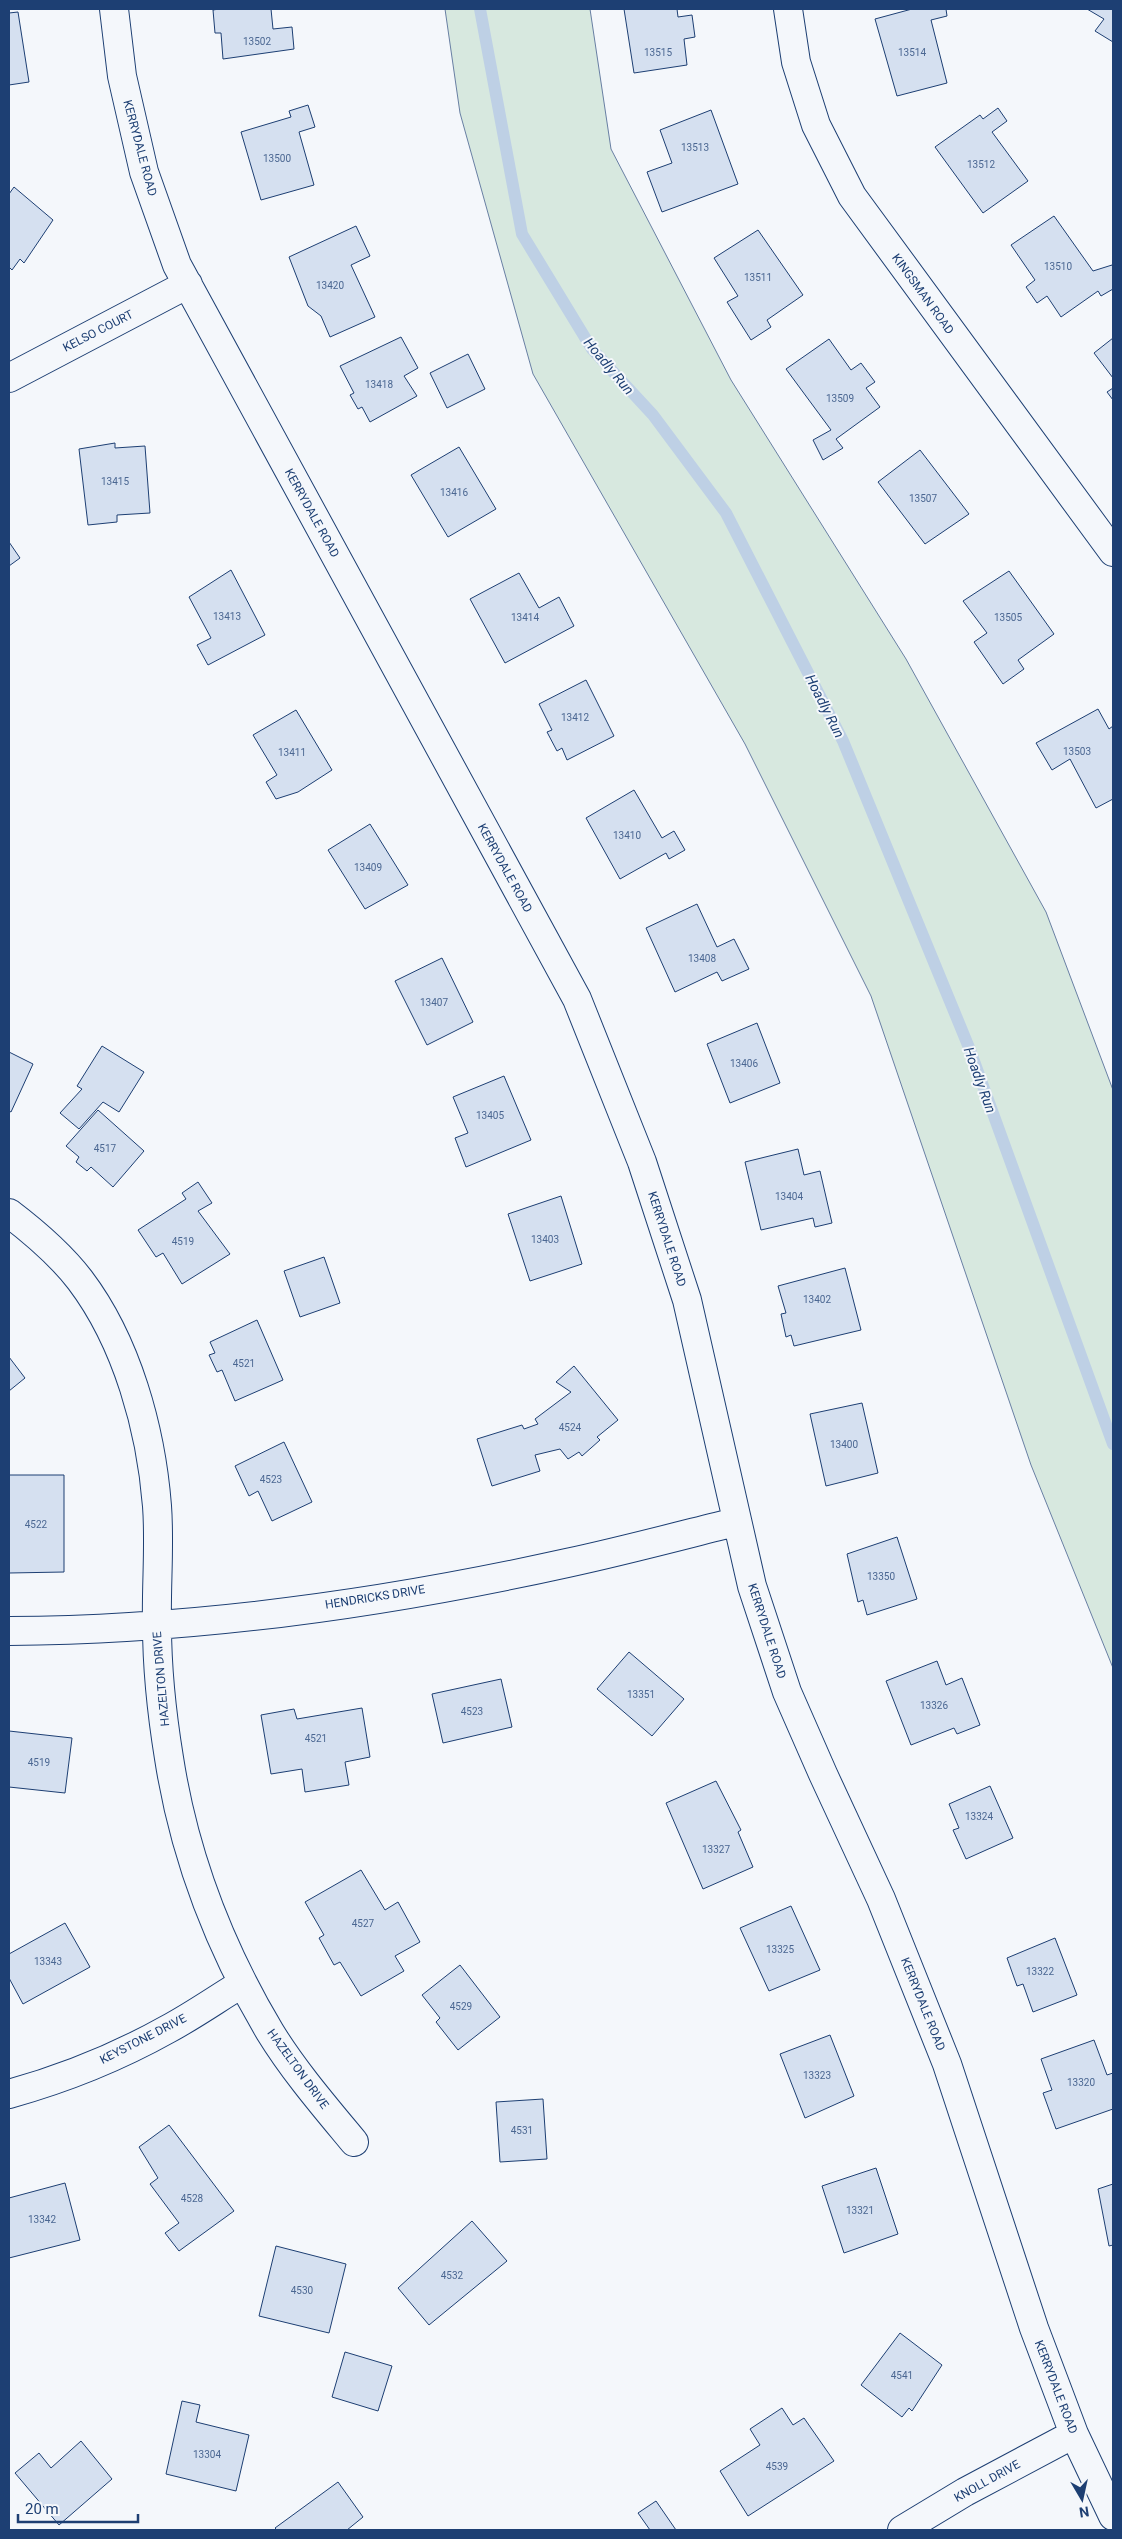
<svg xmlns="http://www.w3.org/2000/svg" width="1122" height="2539" font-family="Roboto,sans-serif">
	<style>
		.green { fill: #d7e8df; stroke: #687fa3 }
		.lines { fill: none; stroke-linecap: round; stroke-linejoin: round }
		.stream { stroke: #bed0e5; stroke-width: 12 }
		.building { fill: #d5e0f0; stroke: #1d3f73 }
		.street-casing { stroke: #1d3f73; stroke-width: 30 }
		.street { stroke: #f4f7fb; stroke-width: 28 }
		.labels { text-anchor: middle; stroke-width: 4; stroke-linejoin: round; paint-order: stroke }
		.number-label { font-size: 10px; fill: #4b6792 }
		.street-label { font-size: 12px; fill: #1d3f73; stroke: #f4f7fb }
		.water-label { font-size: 14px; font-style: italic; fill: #1d3f73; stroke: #f4f7fb }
	</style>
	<rect width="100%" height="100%" fill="#f4f7fb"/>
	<!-- green -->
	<path class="green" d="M445,9H590L611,149L731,380L906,659L1046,912L1113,1090V1668L1031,1465L871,996L745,744L533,374L460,113Z"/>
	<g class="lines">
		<!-- stream -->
		<path class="stream" d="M480,9L522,234L592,349L653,415L726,513L843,741L970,1050L1113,1444"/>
	</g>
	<!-- building -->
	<path class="building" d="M219,9H271L273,29L292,27L294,49L223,59L221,33H215L213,10Z
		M624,9H677L678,17L692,15L695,37L684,39L687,65L634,73Z
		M912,9H946L947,16L931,20L947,83L897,96L875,19Z
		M1087,9H1113V42L1095,31L1104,19Z
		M18,12L29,82L9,85V13Z
		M308,105L315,127L299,132L314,185L261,200L241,132L291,117L289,111Z
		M998,108L1007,121L992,132L1028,181L983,213L935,147L980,115L983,119Z
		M711,110L738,184L662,212L647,172L672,163L660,130Z
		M14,187L53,220L24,263L20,259L12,270L9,267V194Z
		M1054,216L1093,271L1112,265L1113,267V289L1101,296L1098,291L1061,317L1047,296L1037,303L1026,287L1035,280L1011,245Z
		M356,226L370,256L351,265L375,317L330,337L321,316L308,306L289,257Z
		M758,230L803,295L767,320L771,327L751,340L727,302L738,296L714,258Z
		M401,337L418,368L404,376L417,396L370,422L362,407L358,409L350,395L354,393L340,366Z
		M1113,338V378L1094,353Z
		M829,339L851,370L861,363L875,382L866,388L880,407L836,439L843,448L823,460L813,440L831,430L786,369Z
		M468,354L485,389L447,408L430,373Z
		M1113,388V400L1107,392Z
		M115,443V448L145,446L150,513L117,515V522L88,525L79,449Z
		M459,447L496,509L448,537L411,475Z
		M920,450L969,514L925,544L878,482Z
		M9,542L20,558L9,566Z
		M231,570L265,635L208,665L197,645L211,638L189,597Z
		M1009,571L1054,634L1018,660L1024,669L1003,684L974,642L987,633L963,601Z
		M519,573L539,608L559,597L574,626L505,663L470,599Z
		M586,680L614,736L567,760L562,748L557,751L547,732L552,730L539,704Z
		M1098,709L1109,729L1113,726V799L1096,808L1070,759L1052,770L1036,743Z
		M296,710L332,770L298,792L276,799L266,782L277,775L253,735Z
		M634,790L662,838L674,831L685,850L669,859L666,853L620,879L586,818Z
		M370,824L408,885L365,909L328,850Z
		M697,904L717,947L734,939L749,969L722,981L717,972L675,992L646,928Z
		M442,958L473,1022L427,1045L395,981Z
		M757,1023L780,1083L730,1103L707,1044Z
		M102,1046L144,1072L119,1112L103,1102L79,1129L60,1113L82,1089L77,1086Z
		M9,1052L33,1064L11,1112L9,1111Z
		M504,1076L531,1140L466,1167L455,1138L468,1133L453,1097Z
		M98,1110L144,1151L113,1187L91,1167L87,1171L76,1162L79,1157L66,1146Z
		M798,1149L804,1175L820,1171L832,1223L815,1227L813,1218L761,1230L745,1162Z
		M198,1182L212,1203L198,1211L230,1254L182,1284L163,1253L156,1257L138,1230L186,1199L182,1193Z
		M561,1196L582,1264L530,1281L508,1214Z
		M324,1257L340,1303L300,1317L284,1271Z
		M845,1268L861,1330L794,1346L791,1335L786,1337L781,1314L786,1313L778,1286Z
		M257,1320L283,1380L235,1401L222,1370L217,1372L209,1355L215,1353L210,1342Z
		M9,1357L25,1378L9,1391Z
		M574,1366L618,1420L597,1437L600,1440L582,1456L579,1452L568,1459L560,1449L535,1455L540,1471L492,1486L477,1439L522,1425L524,1429L538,1424L535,1419L571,1392L556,1382Z
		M862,1403L878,1473L826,1486L810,1414Z
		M284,1442L312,1502L272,1521L258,1491L249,1496L235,1466Z
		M9,1475H64V1572L9,1573Z
		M897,1537L917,1599L867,1615L863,1600L858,1602L847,1554Z
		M629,1652L684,1699L652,1736L597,1689Z
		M937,1661L946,1685L962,1678L980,1725L957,1734L954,1728L911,1745L886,1681Z
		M501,1679L512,1727L443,1743L432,1694Z
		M362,1708L370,1757L345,1762L349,1785L305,1792L302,1769L271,1774L261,1715L294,1709L297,1719Z
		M9,1731L72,1738L65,1793L9,1787Z
		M716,1781L741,1830L738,1832L753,1867L703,1889L666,1803Z
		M990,1786L1013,1838L966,1859L953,1830L959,1828L949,1804Z
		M361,1870L385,1910L398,1902L420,1942L395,1956L404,1971L361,1996L340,1962L334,1965L319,1938L324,1935L305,1902Z
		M791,1906L820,1970L769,1991L740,1928Z
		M65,1923L90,1967L23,2004L9,1978V1954Z
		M1055,1938L1077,1995L1033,2012L1023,1984L1017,1986L1007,1958Z
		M460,1965L500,2017L458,2050L436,2022L440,2018L422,1995Z
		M830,2035L854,2096L805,2118L780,2054Z
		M1094,2040L1107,2075L1113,2073V2109L1056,2129L1043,2093L1052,2090L1041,2059Z
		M543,2099L547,2159L500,2162L496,2102Z
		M169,2125L234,2211L179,2251L165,2233L179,2223L150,2184L158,2178L139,2147Z
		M876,2168L898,2234L844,2253L822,2186Z
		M65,2183L80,2240L9,2258V2198Z
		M1113,2184V2245L1109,2246L1098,2189Z
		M472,2221L507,2261L429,2325L398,2288Z
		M276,2246L346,2264L329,2333L259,2316Z
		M900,2333L942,2365L912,2411L909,2408L902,2417L861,2385Z
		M345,2352L392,2366L378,2411L332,2397Z
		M182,2401L200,2405L196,2422L249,2435L236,2491L166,2474Z
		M782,2408L793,2425L804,2418L834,2461L748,2516L720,2471L760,2445L750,2429Z
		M81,2441L112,2479L59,2525L15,2473L39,2453L51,2468Z
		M338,2482L363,2517L347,2530H277L275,2528Z
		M656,2501L676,2530H650L638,2513Z"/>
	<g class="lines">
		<defs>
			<path id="street" d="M114,9L122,76L144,172L177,265L577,999L642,1162L687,1300L752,1586L787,1692L823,1774L881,1899L947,2064L1034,2328L1074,2434L1113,2516
				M788,9L796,62L816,125L852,196L1113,552
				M9,378L188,284
				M9,1213C34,1232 60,1254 80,1280C127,1342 151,1429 157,1506C160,1545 156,1585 157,1625C157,1669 162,1715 169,1758C184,1855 220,1948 270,2032C294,2071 325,2107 354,2142
				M9,1631C193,1630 386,1603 567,1563C623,1551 679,1536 735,1522
				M9,2094C63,2079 118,2057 168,2029C194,2015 218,1998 243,1983
				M902,2530L965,2492L1074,2434"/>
		</defs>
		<!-- street casing -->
		<use href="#street" class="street-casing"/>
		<!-- street -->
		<use href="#street" class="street"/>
	</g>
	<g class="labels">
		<!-- number labels -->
		<g class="number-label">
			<text x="257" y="45">13502</text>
			<text x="658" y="56">13515</text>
			<text x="912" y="56">13514</text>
			<text x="695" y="151">13513</text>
			<text x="277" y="162">13500</text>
			<text x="981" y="168">13512</text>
			<text x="1058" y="270">13510</text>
			<text x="758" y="281">13511</text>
			<text x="330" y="289">13420</text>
			<text x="379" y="388">13418</text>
			<text x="840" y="402">13509</text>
			<text x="115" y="485">13415</text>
			<text x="454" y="496">13416</text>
			<text x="923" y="502">13507</text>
			<text x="227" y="620">13413</text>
			<text x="525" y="621">13414</text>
			<text x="1008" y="621">13505</text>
			<text x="575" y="721">13412</text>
			<text x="1077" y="755">13503</text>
			<text x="292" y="756">13411</text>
			<text x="627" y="839">13410</text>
			<text x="368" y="871">13409</text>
			<text x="702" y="962">13408</text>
			<text x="434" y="1006">13407</text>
			<text x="744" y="1067">13406</text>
			<text x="490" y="1119">13405</text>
			<text x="105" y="1152">4517</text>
			<text x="789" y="1200">13404</text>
			<text x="545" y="1243">13403</text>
			<text x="183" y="1245">4519</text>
			<text x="817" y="1303">13402</text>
			<text x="244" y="1367">4521</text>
			<text x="570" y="1431">4524</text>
			<text x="844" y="1448">13400</text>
			<text x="271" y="1483">4523</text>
			<text x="36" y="1528">4522</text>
			<text x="881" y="1580">13350</text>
			<text x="641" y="1698">13351</text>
			<text x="934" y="1709">13326</text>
			<text x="472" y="1715">4523</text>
			<text x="316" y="1742">4521</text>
			<text x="39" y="1766">4519</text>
			<text x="979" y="1820">13324</text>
			<text x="716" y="1853">13327</text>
			<text x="363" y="1927">4527</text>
			<text x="780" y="1953">13325</text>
			<text x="48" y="1965">13343</text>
			<text x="1040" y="1975">13322</text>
			<text x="461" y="2010">4529</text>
			<text x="817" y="2079">13323</text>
			<text x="1081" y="2086">13320</text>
			<text x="522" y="2134">4531</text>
			<text x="192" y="2202">4528</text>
			<text x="860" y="2214">13321</text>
			<text x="42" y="2223">13342</text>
			<text x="452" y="2279">4532</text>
			<text x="302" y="2294">4530</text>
			<text x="902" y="2379">4541</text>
			<text x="207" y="2458">13304</text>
			<text x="777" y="2470">4539</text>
		</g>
		<!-- street labels -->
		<g class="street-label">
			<text transform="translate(140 148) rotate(75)" y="4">KERRYDALE ROAD</text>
			<text transform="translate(923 294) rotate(54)" y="4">KINGSMAN ROAD</text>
			<text transform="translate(98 331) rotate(-27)" y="4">KELSO COURT</text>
			<text transform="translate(312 513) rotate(61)" y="4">KERRYDALE ROAD</text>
			<text transform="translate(505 868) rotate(61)" y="4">KERRYDALE ROAD</text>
			<text transform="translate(667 1239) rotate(72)" y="4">KERRYDALE ROAD</text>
			<text transform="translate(375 1597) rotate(-9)" y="4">HENDRICKS DRIVE</text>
			<text transform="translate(767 1631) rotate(72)" y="4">KERRYDALE ROAD</text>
			<text transform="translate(161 1679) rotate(-95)" y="4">HAZELTON DRIVE</text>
			<text transform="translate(923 2004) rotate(68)" y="4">KERRYDALE ROAD</text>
			<text transform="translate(143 2039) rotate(-27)" y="4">KEYSTONE DRIVE</text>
			<text transform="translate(298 2069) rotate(54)" y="4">HAZELTON DRIVE</text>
			<text transform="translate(1056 2387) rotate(69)" y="4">KERRYDALE ROAD</text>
			<text transform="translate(987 2481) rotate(-29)" y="4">KNOLL DRIVE</text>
		</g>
		<!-- water labels -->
		<g class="water-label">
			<text transform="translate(609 366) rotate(50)" y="5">Hoadly Run</text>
			<text transform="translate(825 706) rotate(63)" y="5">Hoadly Run</text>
			<text transform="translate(980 1080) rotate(70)" y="5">Hoadly Run</text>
		</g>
	</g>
	<!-- border -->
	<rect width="1122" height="2539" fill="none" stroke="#1d3f73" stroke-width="20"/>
	<!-- north arrow -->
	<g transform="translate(1082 2499) rotate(171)" stroke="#f4f7fb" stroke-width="4" paint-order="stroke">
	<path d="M0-4L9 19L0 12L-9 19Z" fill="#1d3f73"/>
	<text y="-8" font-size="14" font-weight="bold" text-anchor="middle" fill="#1d3f73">N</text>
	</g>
	<!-- scale -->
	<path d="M18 2514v8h120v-8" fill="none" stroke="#1d3f73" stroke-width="2.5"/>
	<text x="25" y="2514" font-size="15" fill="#1d3f73" stroke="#f4f7fb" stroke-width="4" paint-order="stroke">20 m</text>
</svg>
